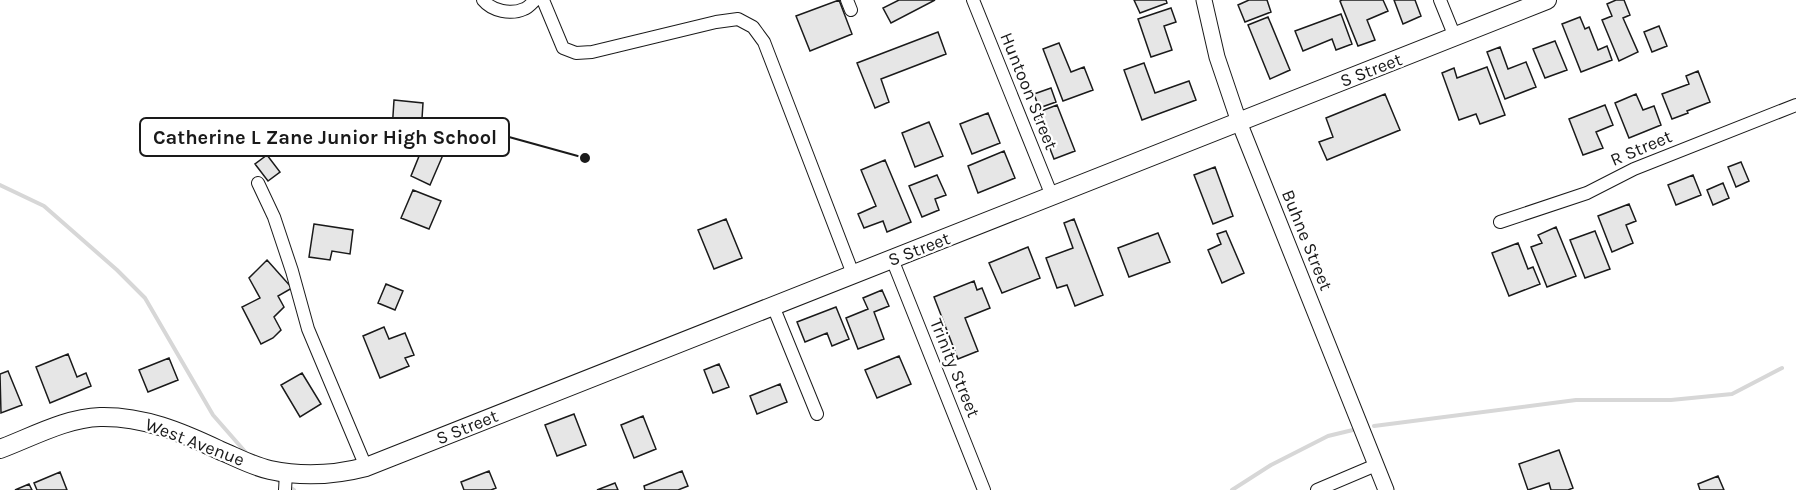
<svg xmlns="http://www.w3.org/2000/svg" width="1796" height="490" font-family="Karla,sans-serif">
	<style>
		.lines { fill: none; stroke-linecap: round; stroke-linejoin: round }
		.stream { stroke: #d7d7d7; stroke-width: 4 }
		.building { fill: #e6e6e6; stroke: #1a1a1a; stroke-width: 1.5 }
		.minor-casing { stroke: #1a1a1a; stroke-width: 14 }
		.tertiary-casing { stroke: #1a1a1a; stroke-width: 17 }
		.secondary-casing { stroke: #1a1a1a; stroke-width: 20 }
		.minor { stroke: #fff; stroke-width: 12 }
		.tertiary { stroke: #fff; stroke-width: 15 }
		.secondary { stroke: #fff; stroke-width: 18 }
		.labels { text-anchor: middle; stroke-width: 4.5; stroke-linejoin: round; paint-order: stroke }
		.street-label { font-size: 18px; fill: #1a1a1a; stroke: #fff }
		.leader { fill: none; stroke: #1a1a1a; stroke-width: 2 }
		.callout-dot { fill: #1a1a1a; stroke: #fff; stroke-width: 2 }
		.callout { fill: #fff; stroke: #1a1a1a; stroke-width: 2 }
		.callout-label { font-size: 20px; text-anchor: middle; font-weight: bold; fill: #1a1a1a }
	</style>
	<rect width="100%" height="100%" fill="#fff"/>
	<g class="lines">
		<!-- stream -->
		<path class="stream" d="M0,185L44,206L117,270L145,298L213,415L248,455
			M1374,426L1576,400H1671L1732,394L1782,368
			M274,478L294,490
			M1232,490L1271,465L1328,436L1357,429"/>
	</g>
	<!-- building -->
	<path class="building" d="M839,0L852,34L810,51L796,16Z
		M899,0H935L891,23L883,8Z
		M1134,0H1166L1167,3L1140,13Z
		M1249,0H1267L1271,12L1245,22L1238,5Z
		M1342,0H1383L1388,11L1367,20L1375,40L1358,46L1340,1Z
		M1394,0H1415L1421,16L1403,24Z
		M1616,0H1624L1630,15L1623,18L1638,52L1619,61L1602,20L1612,16L1607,4Z
		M1171,8L1176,22L1164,26L1172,50L1151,57L1138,19Z
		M1341,14L1352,44L1336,50L1332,39L1303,51L1295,31Z
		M1268,17L1290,70L1270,79L1248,25Z
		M1580,17L1585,29L1589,27L1598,50L1607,46L1612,60L1581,72L1562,24Z
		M1659,26L1667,46L1652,52L1644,32Z
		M938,32L946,54L881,79L889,102L875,108L857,63Z
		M1555,41L1567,70L1545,78L1533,49Z
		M1059,43L1071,72L1084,67L1093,90L1063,101L1043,49Z
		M1500,47L1508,69L1526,62L1536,87L1505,99L1487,52Z
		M1144,63L1155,93L1189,81L1196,100L1142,120L1124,70Z
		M1487,67L1505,115L1480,124L1476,114L1459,120L1442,73L1454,68L1457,78Z
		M1698,71L1710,102L1687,111L1688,113L1672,119L1662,94L1689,84L1686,76Z
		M1051,88L1056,102L1039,108L1034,94Z
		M1385,94L1400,130L1327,160L1319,142L1333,137L1326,118Z
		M1636,94L1643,110L1654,106L1661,125L1629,138L1615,103Z
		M394,100L423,103L421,134L392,131Z
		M1057,105L1075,151L1054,159L1036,113Z
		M1605,105L1613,125L1596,132L1603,148L1583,155L1569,119Z
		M988,113L1000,143L972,154L960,124Z
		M929,122L943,156L915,167L902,133Z
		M426,139L446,148L430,185L411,176Z
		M1004,151L1015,178L978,193L968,166Z
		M267,155L280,172L268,181L255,164Z
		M885,160L911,222L887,232L883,221L864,228L858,214L876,206L861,170Z
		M1741,162L1749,181L1736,187L1728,167Z
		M1215,167L1233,216L1213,224L1194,175Z
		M937,175L946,195L935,199L939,210L922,217L909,186Z
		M1693,175L1701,195L1676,205L1668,185Z
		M1723,183L1729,198L1713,205L1707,190Z
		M413,190L441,201L429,229L401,218Z
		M1629,204L1636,221L1626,225L1633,243L1612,252L1598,216Z
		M726,219L742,258L714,269L698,230Z
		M1074,219L1103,295L1075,306L1067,285L1057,288L1046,258L1073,248L1064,223Z
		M314,224L353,230L350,254L332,251L330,260L309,257Z
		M1556,227L1576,276L1547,287L1531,247L1542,243L1538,235Z
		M1226,231L1244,273L1222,283L1208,250L1221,244L1217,234Z
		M1595,231L1610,269L1585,278L1570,240Z
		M1158,233L1170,262L1129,277L1118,248Z
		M1518,243L1528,269L1533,267L1540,284L1509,296L1492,253Z
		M1028,247L1040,278L1002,293L989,263Z
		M267,260L292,288L278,296L284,307L274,317L281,330L273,338L261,344L242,307L260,298L249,278Z
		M974,281L977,290L982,288L990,308L965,318L978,351L958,359L934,297Z
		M386,284L403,291L395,310L378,303Z
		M882,290L889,306L874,312L884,339L858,349L846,318L868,309L863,298Z
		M836,307L849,339L832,346L827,333L805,342L797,322Z
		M384,327L389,339L405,333L414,355L405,358L409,366L380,378L363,336Z
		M68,354L77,377L86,373L91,386L50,403L36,367Z
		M899,356L911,384L877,398L865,370Z
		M169,358L178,380L148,392L139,370Z
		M719,364L729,387L713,393L704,370Z
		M8,371L22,405L1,413L0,374Z
		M302,373L321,404L300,417L281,385Z
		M780,384L787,402L757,414L750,396Z
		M574,414L586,445L557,456L545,425Z
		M643,416L656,449L634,458L621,425Z
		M1559,450L1573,488L1568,490H1551L1549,483L1528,490L1519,464Z
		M489,471L496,488L491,490H464L461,482Z
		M682,471L688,486L678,490H645L644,486Z
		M60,472L67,490H37L34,483Z
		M1718,476L1724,490H1700L1698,484Z
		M615,483L618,490H597Z
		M29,484L32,490H15Z"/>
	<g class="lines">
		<defs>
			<path id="minor" d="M483,0C492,11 511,15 524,9C528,8 532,3 535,0
				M543,0L563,48L576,53L592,52L716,22L738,19L753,27L764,42L853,274
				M847,0L851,10
				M973,0L1052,196
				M1440,0L1455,37
				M258,183L274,217L292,271L308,329L366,467
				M1500,222L1587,193L1634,169L1796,105
				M892,259L984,490
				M773,306L817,414
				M285,490L286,473
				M1317,490L1376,465"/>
			<path id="tertiary" d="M1204,0L1217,57L1239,122L1386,490"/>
			<path id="secondary" d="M0,449C32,437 66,418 100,417C143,416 181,432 219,450C236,457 252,466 270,470C302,477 335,475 366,467L1547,0"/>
		</defs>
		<!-- minor casing -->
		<use href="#minor" class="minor-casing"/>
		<!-- tertiary casing -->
		<use href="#tertiary" class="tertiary-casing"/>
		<!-- secondary casing -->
		<use href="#secondary" class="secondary-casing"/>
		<!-- minor -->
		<use href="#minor" class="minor"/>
		<!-- tertiary -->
		<use href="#tertiary" class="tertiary"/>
		<!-- secondary -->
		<use href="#secondary" class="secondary"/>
	</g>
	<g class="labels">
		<!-- street labels -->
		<g class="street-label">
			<text transform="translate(1371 70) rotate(-21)" y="6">S Street</text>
			<text transform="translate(1029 91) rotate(68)" y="6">Huntoon Street</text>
			<text transform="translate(1641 148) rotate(-23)" y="6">R Street</text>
			<text transform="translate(1307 240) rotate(68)" y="6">Buhne Street</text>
			<text transform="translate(919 249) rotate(-21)" y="6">S Street</text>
			<text transform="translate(955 368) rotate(68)" y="6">Trinity Street</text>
			<text transform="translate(467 427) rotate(-22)" y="6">S Street</text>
			<text transform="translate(195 442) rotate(21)" y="6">West Avenue</text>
		</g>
	</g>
	<!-- callouts -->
	<path class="leader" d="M585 158L509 137"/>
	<circle class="callout-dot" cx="585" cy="158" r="6"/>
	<rect class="callout" x="140" y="118" width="369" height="38" rx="6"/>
	<g class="callout-label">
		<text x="325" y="144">Catherine L Zane Junior High School</text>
	</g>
</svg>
